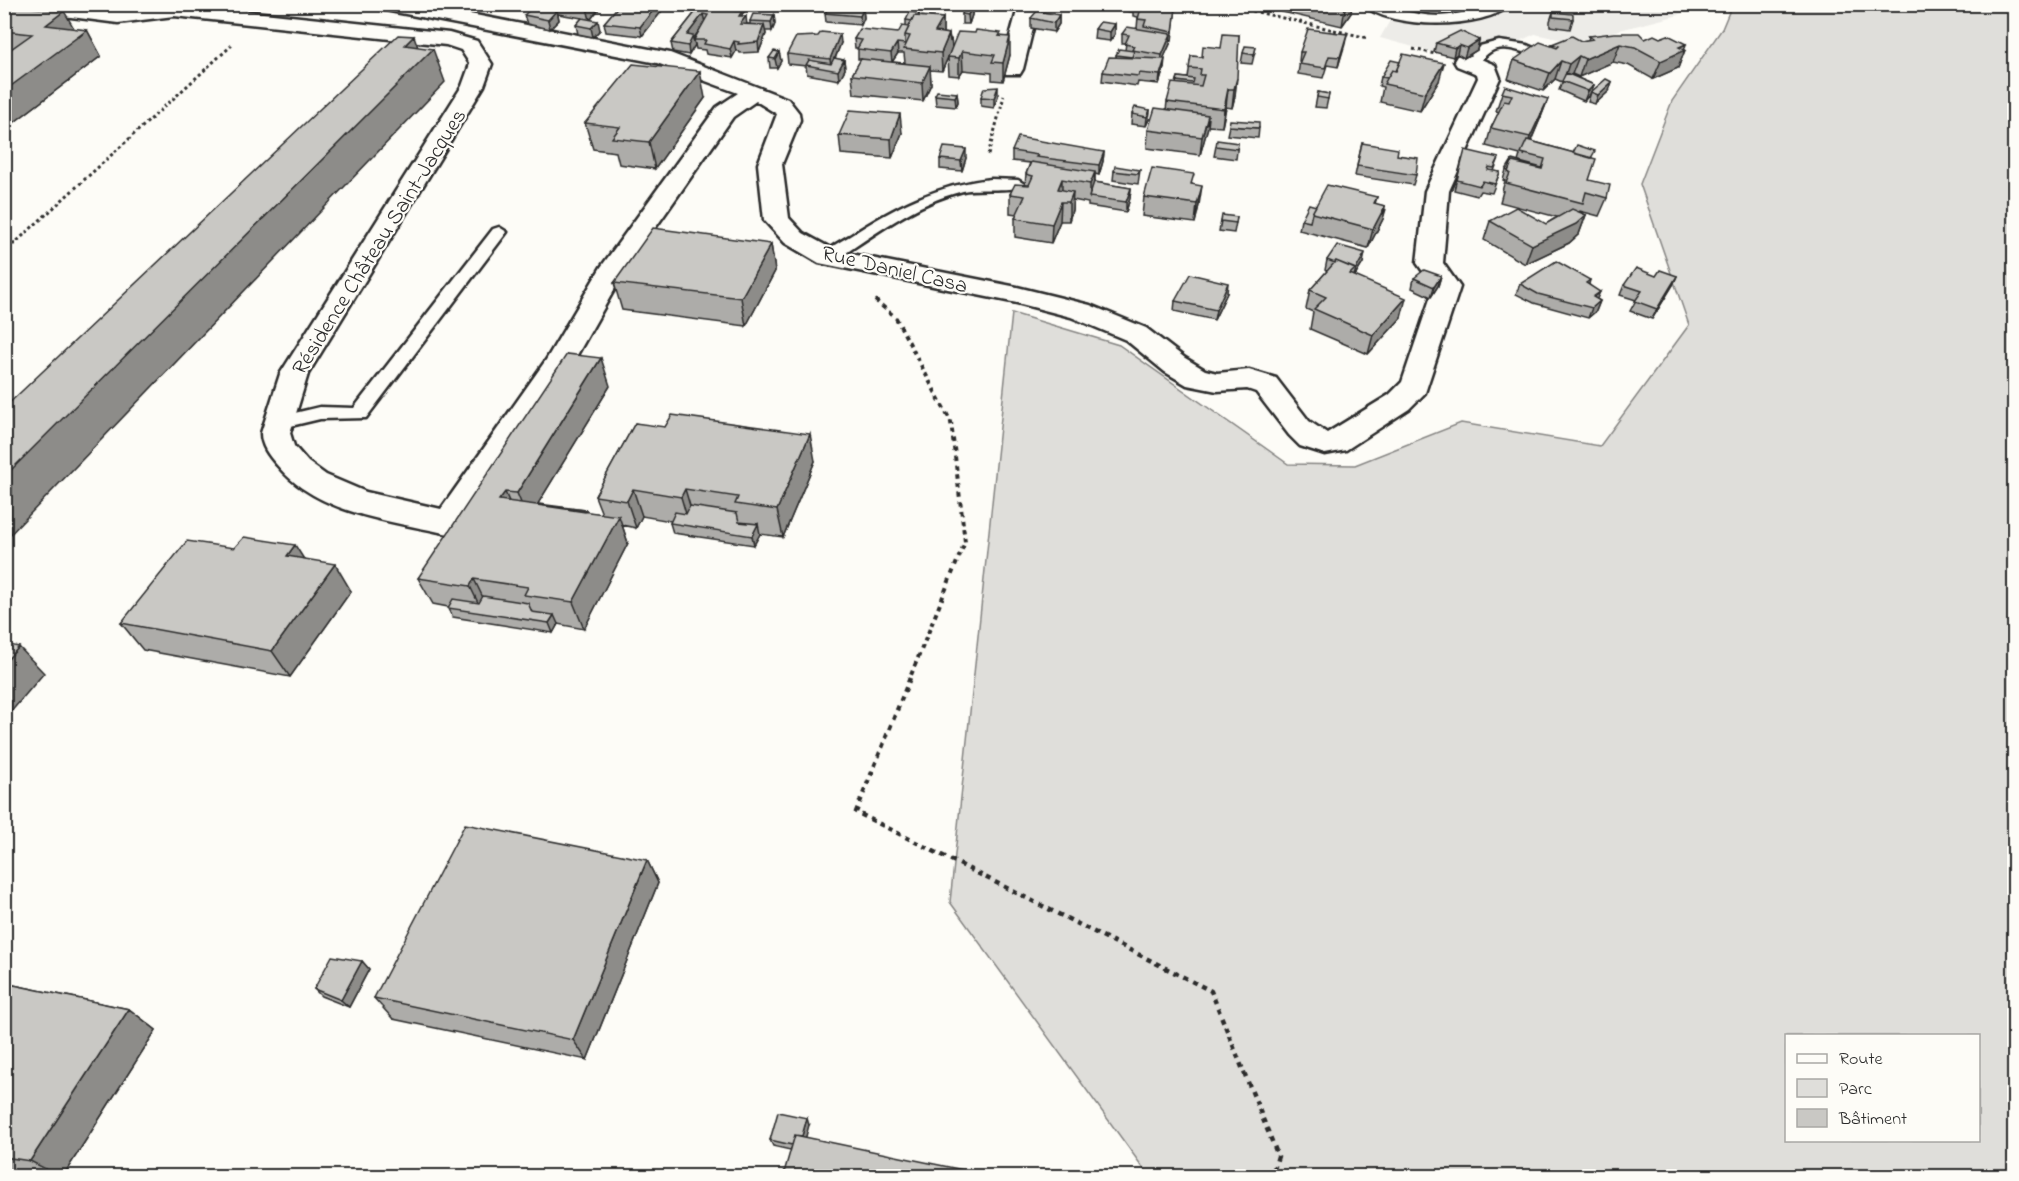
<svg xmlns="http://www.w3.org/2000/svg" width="2019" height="1181" font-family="'Indie Flower',sans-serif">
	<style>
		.built { fill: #edece8 }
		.green { fill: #dfdeda; stroke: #858482; stroke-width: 1.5; fill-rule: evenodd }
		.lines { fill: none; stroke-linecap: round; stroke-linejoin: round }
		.service-casing { stroke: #2b2b2b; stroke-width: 5 }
		.minor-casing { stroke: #2b2b2b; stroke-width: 5 }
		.path-far2 { stroke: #2b2b2b; stroke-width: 3; stroke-dasharray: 3 3; stroke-linecap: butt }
		.path-far1 { stroke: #2b2b2b; stroke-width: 4; stroke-dasharray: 4.5 4.5; stroke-linecap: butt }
		.path { stroke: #2b2b2b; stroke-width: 4.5; stroke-dasharray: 5 5; stroke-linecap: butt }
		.service { fill: #fdfcf7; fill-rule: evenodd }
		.minor { fill: #fdfcf7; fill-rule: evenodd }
		.wall { fill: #adaca9; stroke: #2b2b2b; stroke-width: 1.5; fill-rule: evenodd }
		.shaded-wall { fill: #8d8c89; stroke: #2b2b2b; stroke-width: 1.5 }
		.building { fill: #c9c8c4; stroke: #2b2b2b; stroke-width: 1.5 }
		.labels { text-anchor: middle; stroke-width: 4.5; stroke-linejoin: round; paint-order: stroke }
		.far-street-label { font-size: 22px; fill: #2b2b2b; stroke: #fdfcf7 }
	</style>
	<rect width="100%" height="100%" fill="#fdfcf7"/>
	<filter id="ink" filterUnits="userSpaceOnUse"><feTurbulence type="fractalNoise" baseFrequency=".0167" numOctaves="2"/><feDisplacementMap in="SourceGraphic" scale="12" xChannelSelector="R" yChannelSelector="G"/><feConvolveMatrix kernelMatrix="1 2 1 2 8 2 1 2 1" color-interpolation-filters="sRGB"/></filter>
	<g filter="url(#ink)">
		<!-- built -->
		<path class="built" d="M1359,5H1689L1679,15L1572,42L1535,34L1515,43H1497L1470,59L1451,57L1380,38L1392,17Z"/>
		<!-- green -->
		<path class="green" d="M1732,5H2014V1176H1149L950,902L1012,313L1119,345L1288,464L1355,465L1461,423L1600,446L1689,325L1640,184L1672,101L1722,29ZM1786,1036H1978V1140H1786Z"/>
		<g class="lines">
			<defs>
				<path id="service" d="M1362,4C1388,4 1412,16 1439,16C1465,15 1487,4 1512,4C1484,30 1390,30 1362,4Z
					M1499,41L1527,45L1550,55L1543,59C1528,55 1505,42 1490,52C1482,57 1479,65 1470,67L1463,63L1480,46Z
					M991,179L1018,180L1026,185C1020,192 977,188 963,191C915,203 875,234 834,261L828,262L820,257C827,248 840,242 850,236C895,207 937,185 991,179Z
					M499,227L507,232L366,418L320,419L278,429L271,428L269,423L271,418L278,417L320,407L354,408L493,229Z"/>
				<path id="minor" d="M6,4H69L118,11L181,4L449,33L477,41L492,64L484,86L308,374L290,433L294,446L308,462L326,475L366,492L441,509L546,360L601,267L717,107L738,93L657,63L385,10L375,4H419L670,53L788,99L799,113L800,120L782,164L789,218L803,233L836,251L1017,287L1090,305L1146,328L1185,358L1205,370L1217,373L1249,370L1276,378L1309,421L1327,433L1389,395L1402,382L1434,287L1417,263L1425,191L1478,78L1477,74L1457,66L1454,61L1457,56C1471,53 1482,60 1495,65L1500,78L1449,191L1443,263L1460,287L1425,393L1409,409L1346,450L1325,454L1300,446L1289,435L1256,392L1247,389L1217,391L1187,385L1165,372L1126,340L1071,317L1017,303L819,263L785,243L764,220L758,164L777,114L756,101L733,117L623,274L568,371L460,530L449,534C391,521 317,514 277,465C269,456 261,446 261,433L280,374L462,86L470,64L461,50L446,45L174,16L118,23L16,10Z
					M1019,4H1039L1023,69L1020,74H1004L1001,69Z"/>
			</defs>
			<!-- service casing -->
			<use href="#service" class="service-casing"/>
			<!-- minor casing -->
			<use href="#minor" class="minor-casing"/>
			<!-- path-far2 -->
			<path class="path-far2" d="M1223,4L1368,38
				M1413,49L1435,54
				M988,155L1004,96
				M4,253L232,45"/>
			<!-- path-far1 -->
			<path class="path-far1" d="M875,300L896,318L951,422L965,542L909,680"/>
			<!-- path -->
			<path class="path" d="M910,678L856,812L1211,991L1278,1156L1272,1176"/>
			<!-- service -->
			<use href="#service" class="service"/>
			<!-- minor -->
			<use href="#minor" class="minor"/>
		</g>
		<!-- wall -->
		<path class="wall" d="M4,4L74,29L87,30L101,56L4,130Z
			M543,4H660L661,12L642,36L606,32L604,23L618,7L602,5L591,19L600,30L593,37L578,34L576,25L582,18L558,14L559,20L550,29L527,24L524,15L544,9Z
			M744,4L745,11L742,14V16L747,24H750V21L774,15L775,24L772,31H765L766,34L759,52L740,53L739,51H736L732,58L706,54L705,50L696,49L694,40L699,31L693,39L695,45L689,55L673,52L671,43L701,5Z
			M759,4H786L783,9L759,5Z
			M981,4H1017L1016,8Z
			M1091,4H1108L1106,8Z
			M1126,4H1172V7H1176L1172,41L1171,40L1170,44L1163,59L1164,68L1159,84L1138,82L1137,86L1102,81L1103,72L1116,57V55L1125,50L1126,43H1122V34L1137,28L1138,17L1133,16V12L1125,11Z
			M1283,4H1352L1351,13L1342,26L1282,12Z
			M1440,4H1468L1448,10Z
			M972,6V15L969,24H962V14Z
			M863,9L864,18L861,25L826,22L825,13Z
			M1553,12L1573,19L1570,29L1550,26V21Z
			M919,13L920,16L943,18V33L949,34L950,39H951L952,48L942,71L930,70L931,84L923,101L854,94L852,75L861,59H858V48H855L854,39L898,33L906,27V20ZM898,53H904L905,63L892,62Z
			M1059,15V24L1054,32L1031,28V18Z
			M1115,24V34L1110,41L1094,39L1095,29Z
			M1347,34L1338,67L1327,65L1323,78L1298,74L1300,61H1299L1300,52Z
			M1239,35L1235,96L1232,108L1226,107L1222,127L1208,126L1200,155L1147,148L1148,130L1166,110L1167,102L1176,83L1178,77L1188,78L1191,56L1202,57L1221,48Z
			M1001,36L1010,55L1003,81L992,80V73L963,70L959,76L949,75L948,57Z
			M1589,36L1645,39L1685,50L1678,68L1653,79L1628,65L1613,62L1579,77L1572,74L1571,75L1594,85L1590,94L1584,101L1559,90L1562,82L1555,79L1543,91L1508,79L1514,60L1551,46L1552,44L1581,41L1588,40Z
			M1479,40L1477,50L1464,58L1457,54L1453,57L1434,52L1436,43Z
			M841,43L835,59L844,60L845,69L839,80L807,74L806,66L788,64L787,54Z
			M1256,47L1252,64L1241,63L1243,53Z
			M779,52L781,61L777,68H770L769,58Z
			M1381,77L1439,81L1420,111L1380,102L1383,87L1379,86Z
			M1609,91L1595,104L1588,102L1591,92Z
			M1318,92L1329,94L1326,108L1315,107Z
			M957,93L958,102L956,107L936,105L935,95Z
			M1502,93L1548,99L1541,117L1531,141L1592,158L1589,180L1607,198L1599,216L1580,211L1579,212L1586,215L1579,234L1569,243L1525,264L1484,240L1490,221L1546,224L1557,217L1500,202L1503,191H1502L1505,181L1503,180L1506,170L1518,162L1520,155L1486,146L1491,128L1499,112L1496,111Z
			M998,96L994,108L981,106V97Z
			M705,98L655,169L619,164L616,152L593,149L585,123Z
			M1150,110L1149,119L1146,126L1131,124L1132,114Z
			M1229,126L1259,128L1258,138L1227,135Z
			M902,133L892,158L841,154L839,135Z
			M1238,143L1236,159L1214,156L1216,146Z
			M1362,143L1397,155L1416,175L1413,185L1355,176Z
			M1012,151L1104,152L1103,161L1099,175L1095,174V182L1131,188L1130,198L1126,212L1088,206V203L1073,200L1072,210L1069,221H1060L1051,243L1015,237V218L1017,214L1010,213V194L1025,185L1026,174L1030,163L1012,161Z
			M966,158L962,171L940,169V159Z
			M1499,158L1494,171L1500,172L1492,193L1480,191L1477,196L1454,190L1462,159Z
			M1140,170L1138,184L1113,180L1114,171Z
			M1192,184L1199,205L1195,223L1142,216L1144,197Z
			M1377,197L1375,204L1385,206L1383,219L1368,248L1299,230L1301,220L1316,206Z
			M1237,217L1234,233L1219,231L1221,221Z
			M771,244L775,271L746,326L622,310L614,283Z
			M1327,260L1363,263L1355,276L1401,318L1368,354L1310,329L1313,312L1306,309L1310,290L1327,271L1325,270Z
			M1441,276L1438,286L1431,297L1412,288L1414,278Z
			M1656,276H1677L1673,285L1652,319L1630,311L1636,300L1620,295L1624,285Z
			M1590,280L1589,284L1597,299L1600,301L1596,311L1588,318L1534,303L1516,294L1520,284Z
			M1227,293L1214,320L1174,311L1175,301Z
			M610,386L537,505L586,510V512L602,514L595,496L635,423L815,461L783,537L760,534L754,545L673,533L670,523L671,521L642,516L636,528L622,525L628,543L584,629L558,624L553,633L453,617L448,607L433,604L418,578Z
			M304,559L351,591L290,677L143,650L121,623Z
			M647,860L658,883L587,1060L393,1019L374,998Z
			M362,961L369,969L349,1007L321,996L314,989Z
			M4,983L129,1009L156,1030L63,1176H51L4,1169Z
			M809,1125L790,1150L773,1146L770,1140Z"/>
		<!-- shaded-wall -->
		<path class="shaded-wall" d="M586,4H602V5L590,20Z
			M658,4H660L661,12L642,36L640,27Z
			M741,4H744L745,11L742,14L743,20L746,16L747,25L742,33L735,11Z
			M1348,4H1352L1351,13L1342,26L1345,8Z
			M1450,4H1468L1448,10Z
			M972,6V15L969,24L968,15Z
			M863,9L864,18L861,25L860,16Z
			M557,10L559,20L550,29L548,20Z
			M64,11L79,37L87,30L101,56L4,130V91L46,25Z
			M703,14L705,23L693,39L695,45L689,55L687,35Z
			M774,15L775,24L772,31L771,22Z
			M1059,15V24L1054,32V23Z
			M943,18V36L935,32Z
			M598,21L600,30L593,37L591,28Z
			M1115,24V34L1110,41V32Z
			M764,25L766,34L759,52L758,42Z
			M840,34L841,43L831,68L830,59Z
			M949,34L950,42L951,39L952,48L942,71L941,53Z
			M1171,34L1170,44L1161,64L1162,55Z
			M1347,34L1345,44L1338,67L1340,57Z
			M414,36L422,59L433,49L445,82L4,541V477L405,45Z
			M1010,37V55L1003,81V63Z
			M1479,40L1477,50L1464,58L1467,48Z
			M734,41L736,51L732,58L730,49Z
			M897,43L898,53L892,62L891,53Z
			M1620,44L1613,62L1579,77L1585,59Z
			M1686,44L1684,51L1685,50L1678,68L1653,79L1661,61L1679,47Z
			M1459,45L1457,54L1453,57L1455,48Z
			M962,51L963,70L959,76V58Z
			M779,52L781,61L777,68L775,59Z
			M1579,56L1572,74L1563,82L1569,64Z
			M1165,59L1164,68L1159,84L1160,75Z
			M844,60L845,69L839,80L838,71Z
			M1561,61L1555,79L1543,91L1550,73Z
			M1444,63L1439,81L1420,111L1425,93Z
			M930,66L931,84L923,101L922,83Z
			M700,71L705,98L655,169L649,142Z
			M1237,78L1235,96L1232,108L1234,89Z
			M1612,82L1609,91L1595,104L1598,95Z
			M1594,85L1590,94L1584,101L1588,91Z
			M998,87V96L994,108V98Z
			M1228,89L1226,107L1222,127L1224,109Z
			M957,93L958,102L956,107L955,97Z
			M1548,99L1541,117L1524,156L1530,137Z
			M1150,110L1149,119L1146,126L1147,117Z
			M900,114L902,133L892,158L891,139Z
			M1208,115L1207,124L1209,118L1208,127L1200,155L1202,137Z
			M966,149V158L962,171L961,161Z
			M1104,152L1103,161L1099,175V165Z
			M1095,172L1094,190L1090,197V184Z
			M1062,179V198L1058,189Z
			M1202,186L1199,205L1195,223L1197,204Z
			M1131,188L1130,198L1126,212V202Z
			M1073,192L1072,210L1069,221V202Z
			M1061,202L1060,221L1051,243L1052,224Z
			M1385,206L1382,215L1386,209L1383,219L1368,248L1373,229Z
			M1586,215L1579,234L1569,243L1525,264L1532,245Z
			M771,244L775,271L746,326L741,298Z
			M1365,253L1363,263L1353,279L1356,269Z
			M1441,276L1438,286L1431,297L1434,287Z
			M1677,276L1673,285L1652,319L1657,309Z
			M1228,283L1227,293L1214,320L1216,310Z
			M1600,292L1596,301L1593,297Z
			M1406,298L1401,318L1368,354L1373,335Z
			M1600,301L1596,311L1588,318L1592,308Z
			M601,358L610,386L528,520L517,493Z
			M810,434L815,461L783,537L777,510Z
			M633,489L642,516L636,528L627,501Z
			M685,489L693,516L689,524L681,497Z
			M505,492L516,518L499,500Z
			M619,516L628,543L584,629L573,602Z
			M758,524L760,534L754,545L752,536Z
			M295,545L312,572L287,556Z
			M335,564L351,591L290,677L272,651Z
			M474,579L487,606L483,613L470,586Z
			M554,615L558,624L553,633L549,623Z
			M19,647L44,673L4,720V663Z
			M647,860L658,883L587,1060L573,1040Z
			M362,961L369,969L349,1007L341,1000Z
			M129,1009L156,1030L63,1176H59L30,1161Z
			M807,1118L809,1125L802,1152L799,1146Z"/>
		<!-- building -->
		<path class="building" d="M4,4L64,11L46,25L87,30L4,91V54L32,34L4,31Z
			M620,4H658L640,27L604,23Z
			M741,4L735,11H742L739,16H746L740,24L764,25L758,42L738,44L739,42L734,41L730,49L704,44L706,40H694L708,15L703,14L687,35L693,36L688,46L671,43L701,5Z
			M1135,4H1171V7H1176L1173,32L1144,26L1146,20L1138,19L1141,8L1133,7Z
			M1331,4H1348L1345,8Z
			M965,5L972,6L968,15L962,14Z
			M533,7L557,10L548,20L524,15Z
			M829,7L863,9L860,16L825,13Z
			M1037,11L1059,15L1054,23L1031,18Z
			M910,12L919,13L918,16H914L912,21L906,20Z
			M1553,12L1573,14V19L1553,17Z
			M753,14L774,15L771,22L750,21Z
			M914,16L943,18L935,32L949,34L941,53L904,49L910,36L905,35Z
			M582,18L598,21L591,28L576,25Z
			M1100,22L1115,24L1110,32L1095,29Z
			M902,26L909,27L905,35V44L897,43L891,53L857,49L862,40L854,39L860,29L898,33Z
			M1127,27L1171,34L1162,55L1132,50L1134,46L1125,44L1129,35L1122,34Z
			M1308,29L1347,34L1340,57L1329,56L1325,68L1299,64L1304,52H1300Z
			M976,30L1001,33L999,36L1010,37L1003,63L992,62L995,55L962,51L959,58L948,57L958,32L975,33Z
			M1460,31L1479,40L1467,48L1459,45L1455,48L1436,43Z
			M821,32L840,34L830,59L787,54L796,37L818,36Z
			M1614,33H1639L1645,39L1654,35L1660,38L1668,35L1686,44L1679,47L1685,50L1661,61L1635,47L1620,44L1585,59L1579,56L1569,64L1561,61L1550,73L1514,60L1540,42L1557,48L1559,46L1552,44L1572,36L1581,41L1593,39L1589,36Z
			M1223,34L1239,35L1237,78L1234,89H1228L1224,109L1167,102L1172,83L1201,86L1204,75H1200L1201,69L1189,68L1191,56L1202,57L1203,46L1221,48Z
			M398,35L414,36L405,45L433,49L4,477V408Z
			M1245,46L1256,47L1254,55L1243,53Z
			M1119,49L1134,51L1132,57L1116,55Z
			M774,51L779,52L775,59L769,58Z
			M1403,54L1444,63L1425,93L1384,84L1392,70L1396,71Z
			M1109,57L1165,59L1160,75L1139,73L1138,76L1103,72Z
			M834,58L844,60L838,71L806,65L809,60L831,64Z
			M861,59L930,66L922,83L852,75Z
			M1391,60L1400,62L1396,71L1392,70L1387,78L1381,77Z
			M633,64L700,71L649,142L612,138L620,127L585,123Z
			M1566,73L1594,85L1588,91L1562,81Z
			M1178,77L1194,79L1193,83L1177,81Z
			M1606,79L1612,82L1598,95L1591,92Z
			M1505,86L1548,99L1530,137L1491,128L1504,101L1509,102L1512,95L1502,93Z
			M998,87L994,98L981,97L984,88Z
			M937,91L957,93L955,97L935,95Z
			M1318,92L1329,94L1328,99L1317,97Z
			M1135,107L1150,110L1147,117L1132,114Z
			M1155,108L1208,115L1202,137L1148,130Z
			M850,110L900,114L891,139L839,135Z
			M1230,120L1259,122V128L1229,126Z
			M1018,137L1104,152L1099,165L1036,157L1038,155L1012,151Z
			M1217,140L1238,143L1237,149L1216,146Z
			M1527,140L1596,159L1589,180L1610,185L1607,198L1586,192L1583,203L1506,183L1510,173L1508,172L1512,162L1542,169L1545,159L1521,153Z
			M1362,143L1398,149L1397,155L1418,158L1416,175L1357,166Z
			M1577,145L1595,151L1591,158L1573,153Z
			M944,147L966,149L961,161L940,159Z
			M1465,150L1499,158L1494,168L1489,167L1488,170L1500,172L1495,184L1483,181L1480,186L1457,180Z
			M1512,160L1542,168L1512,162L1508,171L1506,170Z
			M1031,162L1095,172L1090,184L1062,179L1058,189L1073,192L1069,202H1061L1052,224L1015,218L1025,196L1010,194L1015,184L1029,185L1033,176L1026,174Z
			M1115,166L1140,170L1138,174L1114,171Z
			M1152,168L1194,174L1191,184L1202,186L1197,204L1144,197Z
			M1094,182L1131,188L1126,202L1089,197Z
			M1327,185L1377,197L1374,203L1385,206L1373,229L1312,213Z
			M1309,204L1316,206L1312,213L1310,222L1301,220Z
			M1516,207L1546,224L1572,209L1586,215L1576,224L1532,245L1490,221Z
			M1222,215L1237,217L1236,223L1221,221Z
			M653,228L771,244L741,298L614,283Z
			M1337,245L1365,253L1356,269L1336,261L1335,263L1327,260Z
			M1336,261L1355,269L1350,274L1406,298L1373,335L1314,309L1326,297L1310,290Z
			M1556,261L1590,280L1586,283L1600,292L1593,297L1600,301L1592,308L1538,294L1520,284Z
			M1636,268L1656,276L1660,270L1677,276L1657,309L1635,301L1642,291L1624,285Z
			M1424,270L1441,276L1434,287L1414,278Z
			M1190,274L1228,283L1216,310L1175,301Z
			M567,354L601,358L517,493L505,492L499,500L619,516L573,602L524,595L528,587L474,579L470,586L418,578Z
			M672,415L810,434L777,510L735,504L738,497L685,489L681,497L633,489L627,501L595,496L635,423L665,427Z
			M539,504L586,510L585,512L538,505Z
			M690,506L737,513L739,522L758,524L752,536L670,523L675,512L686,514Z
			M244,537L295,545L287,556L335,564L272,651L121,623L187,541L234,548Z
			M483,596L528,603L532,612L554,615L549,623L448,608L453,599L479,603Z
			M4,644L19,647L4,663Z
			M465,824L647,860L573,1040L374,998Z
			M332,956L362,961L341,1000L314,989Z
			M4,983L129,1009L30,1161L4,1157Z
			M778,1112L807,1118L802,1136L795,1135L792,1145L770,1140Z
			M795,1135L992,1176H783Z"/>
	</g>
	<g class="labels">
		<!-- far-street labels -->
		<g class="far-street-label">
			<text transform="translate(378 241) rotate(-58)" y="8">Résidence Château Saint-Jacques</text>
			<text transform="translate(895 268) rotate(13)" y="8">Rue Daniel Casa</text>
		</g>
	</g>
	<!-- margin -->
	<rect width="2019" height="1181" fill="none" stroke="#fdfcf7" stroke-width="24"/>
	<rect x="12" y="12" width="1995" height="1157" fill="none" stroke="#2b2b2b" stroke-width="2" filter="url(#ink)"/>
	<!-- legend -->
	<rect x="1785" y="1034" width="195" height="108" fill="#fdfcf7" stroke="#a9a8a5" stroke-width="1.5"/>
	<rect x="1797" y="1054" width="30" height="9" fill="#fdfcf7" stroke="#a9a8a5" stroke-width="1.5"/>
	<text x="1839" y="1064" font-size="18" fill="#2b2b2b">Route</text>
	<rect x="1797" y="1079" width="30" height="18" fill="#dfdeda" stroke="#a9a8a5" stroke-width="1.5"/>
	<text x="1839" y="1094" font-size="18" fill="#2b2b2b">Parc</text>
	<rect x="1797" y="1109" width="30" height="18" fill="#c9c8c4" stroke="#a9a8a5" stroke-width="1.5"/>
	<text x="1839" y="1124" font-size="18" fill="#2b2b2b">Bâtiment</text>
</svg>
